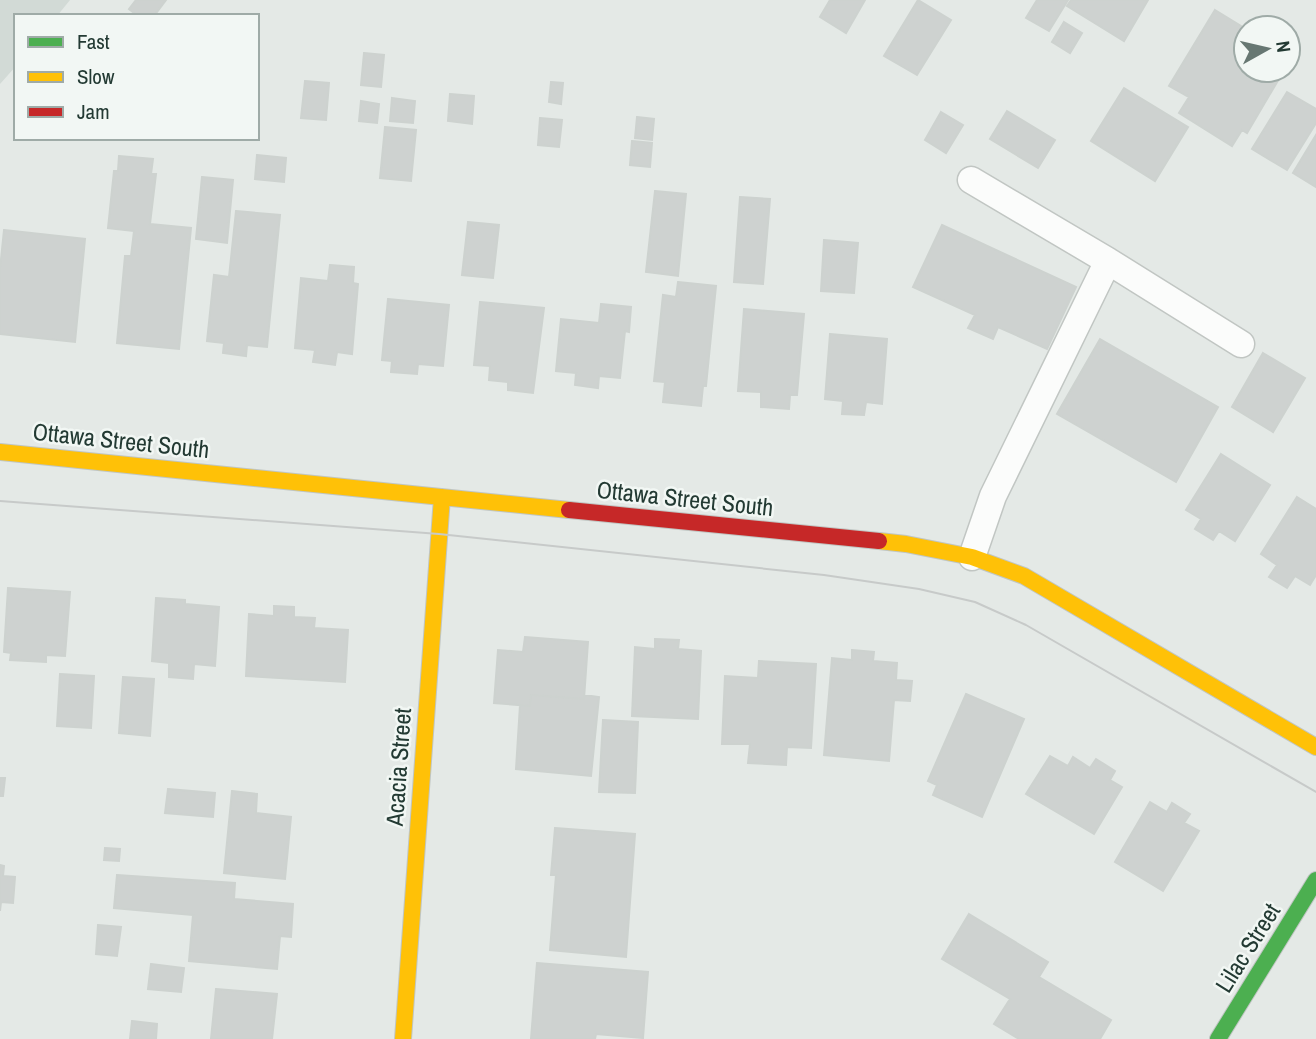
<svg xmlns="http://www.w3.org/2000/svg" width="1316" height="1039" font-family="'Archivo Narrow',sans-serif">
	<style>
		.built { fill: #d2dad6 }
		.building { fill: #ced2d0; stroke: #cdd2cf; stroke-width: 2 }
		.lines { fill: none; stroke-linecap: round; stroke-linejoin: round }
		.lane-casing { stroke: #c1c6c3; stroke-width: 29 }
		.fast-casing { stroke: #c0c6c3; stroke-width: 18 }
		.slow-casing { stroke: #c0c6c3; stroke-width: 18 }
		.jam-casing { stroke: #c0c6c3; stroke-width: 18 }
		.lane { stroke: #fbfcfb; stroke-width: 26 }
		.fast { stroke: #4caf50; stroke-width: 16 }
		.slow { stroke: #ffc107; stroke-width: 16 }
		.jam { stroke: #c62828; stroke-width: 16 }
		.tram { stroke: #c7cac9; stroke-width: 2 }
		.labels { text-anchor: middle; stroke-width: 5; stroke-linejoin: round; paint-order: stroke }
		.street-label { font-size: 24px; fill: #233a33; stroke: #f2f7f4 }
	</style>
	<rect width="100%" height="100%" fill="#e4e9e6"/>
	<!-- built -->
	<path class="built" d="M0,0H70L57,16H16V66L0,84Z"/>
	<!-- building -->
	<path class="building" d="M136,0H166L154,16H138L129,9Z
		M830,0H865L846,33L820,17Z
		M918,0L951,20L917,75L884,56Z
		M1037,0H1068L1049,31L1026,18Z
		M1071,0H1148L1124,41L1067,6Z
		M1215,10L1246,29V70H1280L1283,72L1247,133L1242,130L1232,146L1179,113L1189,97L1169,86Z
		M1064,22L1082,33L1070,53L1052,42Z
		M364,53L384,55L381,87L361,85Z
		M305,81L329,83L326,120L301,118Z
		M551,82L563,83L561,104L549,102Z
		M1124,88L1188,127L1155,181L1091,141Z
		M1287,92L1316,109V123L1287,170L1252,149Z
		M450,94L474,96L472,124L448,121Z
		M392,98L415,101L413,123L390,121Z
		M361,101L379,104L377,123L359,121Z
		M1007,111L1055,140L1038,168L990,139Z
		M941,112L963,125L946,153L925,140Z
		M637,117L654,119L652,140L635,138Z
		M540,118L562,120L559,147L538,145Z
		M385,127L416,130L411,181L380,178Z
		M1316,135V187L1293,173Z
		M632,141L652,143L650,167L630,165Z
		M257,155L286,158L284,182L255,179Z
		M119,156L153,159L151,174H156L150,224L191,228L179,349L117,343L125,256H131L134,231L108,228L114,171H118Z
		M202,177L233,180L227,243L196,239Z
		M655,191L686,194L678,276L646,272Z
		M740,197L770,199L763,284L734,282Z
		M236,211L280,215L267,347L247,345L246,356L223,353L224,343L207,341L214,275L229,277Z
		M468,222L499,225L493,278L462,275Z
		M942,225L1076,287L1047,349L998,327L993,339L968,328L975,315L913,287Z
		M4,230L85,239L75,342L0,334V269Z
		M824,240L858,243L854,293L821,291Z
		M330,265L354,267L353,283L358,284L352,354L337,352L335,365L313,362L315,350L295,348L301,278L328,281Z
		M678,282L716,286L706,386H703L701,406L663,402L665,382L654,381L663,295L676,297Z
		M388,299L449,305L443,366L418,364L417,374L391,372L392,361L382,360Z
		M480,302L544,308L533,393L508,390V382L489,380L490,366L474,365Z
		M601,304L631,307L629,332L625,331L620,378L599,376L598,388L575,385L576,373L556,371L561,319L599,323Z
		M744,309L804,314L797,395H790L789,409L761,407V392L738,391Z
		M830,334L887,339L882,404L866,402L864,415L842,414L843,401L825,399Z
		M1100,339L1218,407L1176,482L1057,414Z
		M1263,353L1305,378L1273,432L1232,407Z
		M1221,454L1270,485L1235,541L1219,531L1213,540L1195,529L1201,519L1186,510Z
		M1297,497L1316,509V575L1310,585L1295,576L1287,588L1269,577L1277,565L1261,554Z
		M8,588L70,592L65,656L46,655V662L10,660L11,653L4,652Z
		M156,598L185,600V604L219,607L215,666L194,664L193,679L169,677V663L152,661Z
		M274,606L294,607V617L315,618L314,628L348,630L345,682L246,676L249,614L274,616Z
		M525,637L588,642L584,699L531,695L530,706L494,703L498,650L523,652Z
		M655,639L679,640L678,649L701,651L698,719L632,716L635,647L655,649Z
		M852,650L874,652L873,661L897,663L896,680L912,681L910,701L894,700L889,761L824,755L832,658L852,660Z
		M759,661L816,664L811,748L787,747L786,765L748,763L750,744H722L725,676L758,678Z
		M60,674L94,676L91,728L57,726Z
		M123,677L154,679L150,736L119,733Z
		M966,694L1024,719L982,817L933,795L937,785L928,781Z
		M531,695L584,699V695L599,697L591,776L516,769L520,705L530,706Z
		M603,720L638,722L635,793L599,792Z
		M1050,756L1068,766L1073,757L1090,768L1096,759L1115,771L1110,780L1122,787L1094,834L1026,794Z
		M0,778H5L3,796H0Z
		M168,789L215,793L213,817L165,813Z
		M232,791L257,794L256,813L291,817L285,879L224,873Z
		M1150,802L1167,812L1172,803L1190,814L1184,823L1199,831L1163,891L1115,862Z
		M555,828L635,834L626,957L550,950L556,875H551Z
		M105,848L120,849L119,861L104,860Z
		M0,865L4,866L3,876L15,877L13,903L1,902L0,911Z
		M117,875L235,883L234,899L293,904L291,937L280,936L277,969L189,961L193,915L114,908Z
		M969,914L1048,962L1039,977L1111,1020L1100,1039H1019L994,1024L1010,999L942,959Z
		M98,925L121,927L117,956L96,954Z
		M537,963L648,972L643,1038L596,1034L595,1039H531Z
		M151,964L184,968L181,992L148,989Z
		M216,989L277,994L272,1039H211Z
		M132,1021L157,1024L156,1039H130Z"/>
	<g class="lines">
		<defs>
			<path id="lane" d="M971,180L1108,261
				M972,557L993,496L1108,261L1241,344"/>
			<path id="fast" d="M1218,1039L1316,880"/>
			<path id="slow" d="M0,452L569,510
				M879,541L906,544L972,557L1024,576L1316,747
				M403,1039L442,497"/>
			<path id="jam" d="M569,510L879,541"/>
		</defs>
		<!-- lane casing -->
		<use href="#lane" class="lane-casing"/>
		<!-- fast casing -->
		<use href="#fast" class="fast-casing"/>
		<!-- slow casing -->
		<use href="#slow" class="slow-casing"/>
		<!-- jam casing -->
		<use href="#jam" class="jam-casing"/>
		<!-- lane -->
		<use href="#lane" class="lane"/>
		<!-- fast -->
		<use href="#fast" class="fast"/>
		<!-- slow -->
		<use href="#slow" class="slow"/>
		<!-- jam -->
		<use href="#jam" class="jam"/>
		<!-- tram -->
		<path class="tram" d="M0,501L439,534L824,575L919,589L975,602L1026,625L1316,792"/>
	</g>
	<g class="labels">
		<!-- street labels -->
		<g class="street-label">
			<text transform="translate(121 441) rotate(6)" y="8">Ottawa Street South</text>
			<text transform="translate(685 499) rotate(6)" y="8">Ottawa Street South</text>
			<text transform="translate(399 767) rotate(-86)" y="8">Acacia Street</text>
			<text transform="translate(1248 948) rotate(-58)" y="8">Lilac Street</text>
		</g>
	</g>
	<!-- legend -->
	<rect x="14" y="14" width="245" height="126" fill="#f2f7f4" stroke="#9faba7" stroke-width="2"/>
	<rect x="28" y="37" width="35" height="10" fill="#4caf50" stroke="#9faba7" stroke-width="2"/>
	<text x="77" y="49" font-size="21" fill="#233a33">Fast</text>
	<rect x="28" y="72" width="35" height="10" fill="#ffc107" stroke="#9faba7" stroke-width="2"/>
	<text x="77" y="84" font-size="21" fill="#233a33">Slow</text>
	<rect x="28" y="107" width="35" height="10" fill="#c62828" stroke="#9faba7" stroke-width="2"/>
	<text x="77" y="119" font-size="21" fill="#233a33">Jam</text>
	<!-- north arrow -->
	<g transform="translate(1267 49) rotate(82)"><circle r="33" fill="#f2f7f4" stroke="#9faba7" stroke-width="2"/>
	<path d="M0-5L12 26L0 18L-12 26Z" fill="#677772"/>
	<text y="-10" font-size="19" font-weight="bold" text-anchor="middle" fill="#233a33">N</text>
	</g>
</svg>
